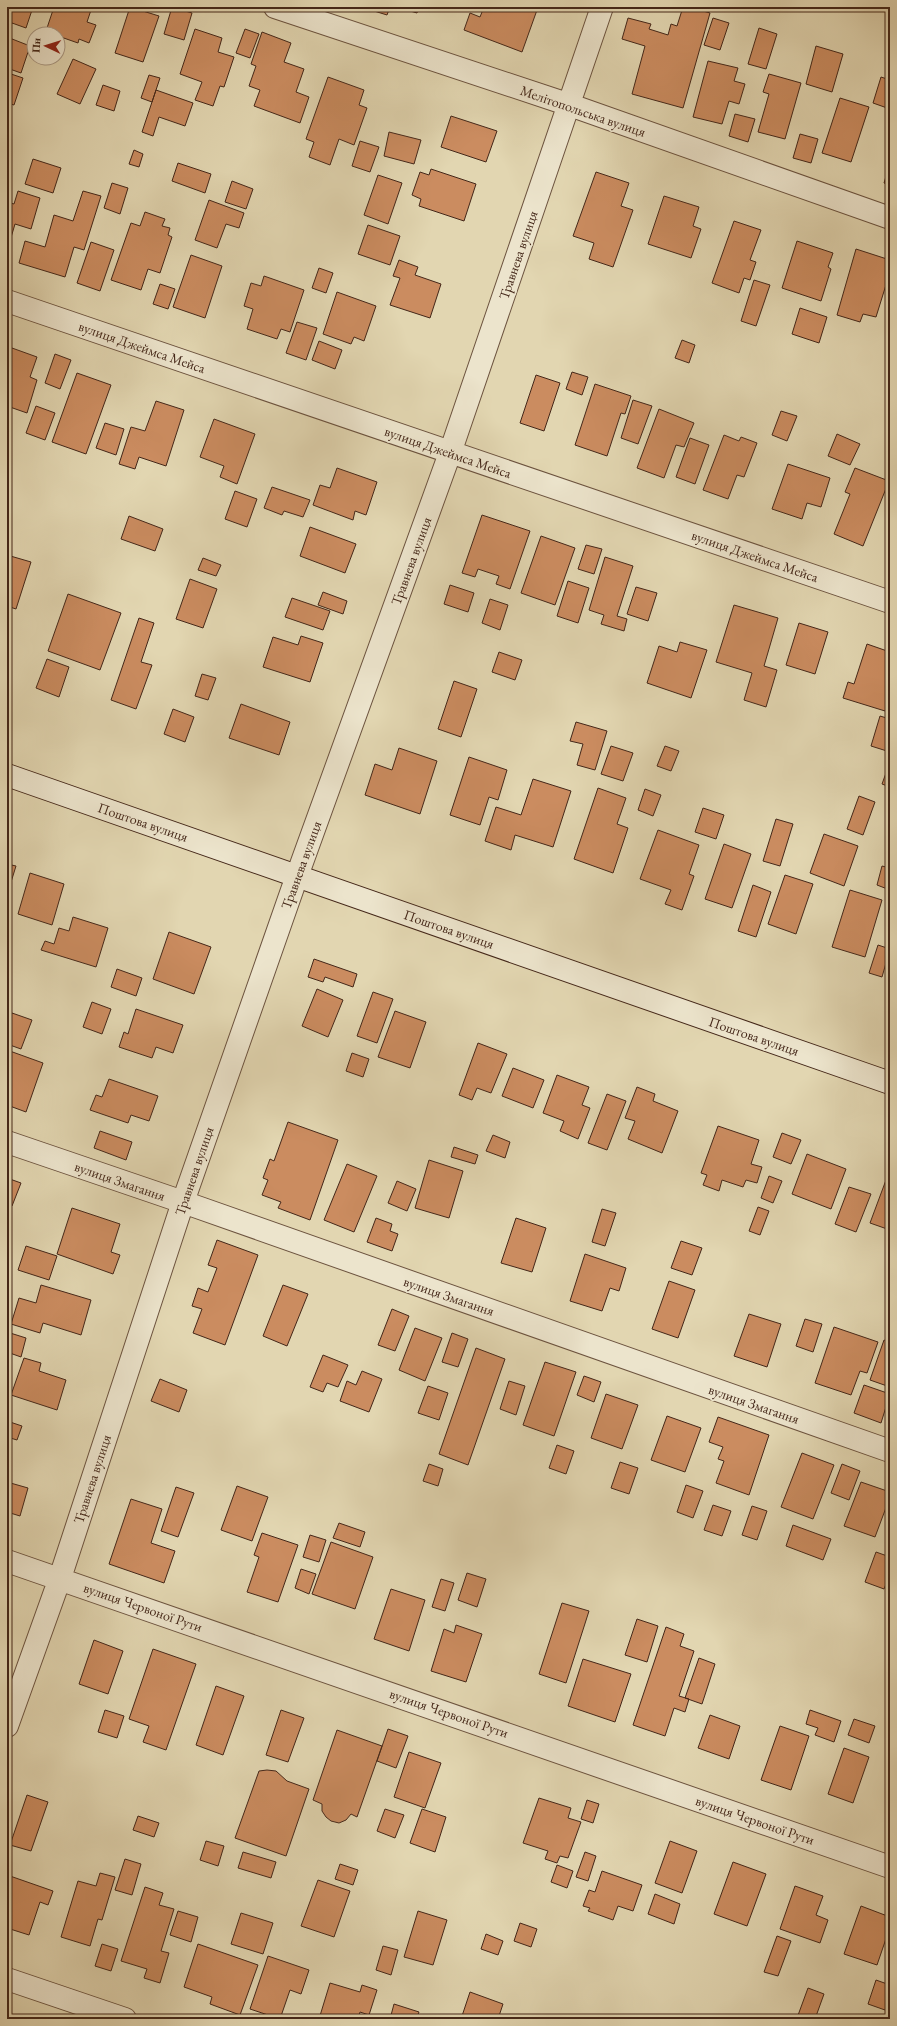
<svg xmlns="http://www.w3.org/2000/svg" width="897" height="2026" font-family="'EB Garamond',serif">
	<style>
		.building { fill: #cb8c60; stroke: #442719 }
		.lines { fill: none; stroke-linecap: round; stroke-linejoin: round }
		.street-casing { stroke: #6c533f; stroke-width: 24 }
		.secondary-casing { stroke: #442719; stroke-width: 24 }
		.street { stroke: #ece4cc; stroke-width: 22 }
		.secondary { stroke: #ece4cc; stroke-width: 22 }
		.labels { text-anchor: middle; stroke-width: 3.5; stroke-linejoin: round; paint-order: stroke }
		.street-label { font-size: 14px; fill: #442719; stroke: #ece4cc }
	</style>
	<rect width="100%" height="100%" fill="#e2d6b1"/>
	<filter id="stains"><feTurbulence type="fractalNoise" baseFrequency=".005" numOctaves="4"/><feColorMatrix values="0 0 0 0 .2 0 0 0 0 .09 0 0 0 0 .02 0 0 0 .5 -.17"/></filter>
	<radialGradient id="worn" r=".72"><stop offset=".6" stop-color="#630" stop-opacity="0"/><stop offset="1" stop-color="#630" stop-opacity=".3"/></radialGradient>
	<!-- building -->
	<path class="building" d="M7,7H33L26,28L12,23L8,35Z
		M54,7H92L87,22L96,25L89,43L79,39L78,43L58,36V34L46,31Z
		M130,7L159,16L143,62L115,53Z
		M172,7L192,13L184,40L164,34Z
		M371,7H390L387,15L371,10Z
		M397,7H419L417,13Z
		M484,7H528L537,10L522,52L464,30L470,13L480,17Z
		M683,7H690L710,13L683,108L632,94L645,46L622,39L628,18L651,24L649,29L668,35L671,24L677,26Z
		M713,18L729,23L720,50L704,45Z
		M759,28L777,34L766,69L748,64Z
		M195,29L222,38L218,52L234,57L224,87L220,86L213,106L195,100L202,82L180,74Z
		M245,29L259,34L250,58L236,53Z
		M262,32L291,43L284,62L304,69L296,92L309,97L300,123L254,106L260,90L249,86L256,66L251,64Z
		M7,37L30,46L21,73L7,68Z
		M816,46L843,54L832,92L806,84Z
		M73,59L96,69L80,104L57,94Z
		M708,61L738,68L734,81L745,84L739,104L729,101L722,124L693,117Z
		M11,74L23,78L14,105L7,103V85Z
		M769,74L801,83L785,139L758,132L769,94L763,92Z
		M149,75L160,78L152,102L141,98Z
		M328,77L364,90L359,105L367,108L354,145L339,139L330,165L309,157L314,142L306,139Z
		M881,77L890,80V109L873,103Z
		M103,85L120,91L114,111L96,105Z
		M156,90L193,103L185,126L159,117L153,136L142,132Z
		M840,98L869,107L851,162L822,153Z
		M735,114L755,119L748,142L729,136Z
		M451,116L497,131L486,162L441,147Z
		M389,132L421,140L414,164L384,156Z
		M800,134L818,139L811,163L793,158Z
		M360,141L379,147L370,172L352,166Z
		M134,150L143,154L139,167L129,164Z
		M33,159L61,168L53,193L25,184Z
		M178,163L211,174L205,193L172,181Z
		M890,163V185L884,183Z
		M431,169L476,184L464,221L419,206L421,199L412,195L420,172L429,175Z
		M596,172L629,183L621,206L633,210L613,267L589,259L594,243L573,236Z
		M378,175L402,183L388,224L364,215Z
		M232,181L253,189L246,209L225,202Z
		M112,183L128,188L120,214L104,208Z
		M18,191L40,198L31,229L15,224L7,251V202L14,204Z
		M83,191L101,196L84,250L74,247L65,277L19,263L25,241L45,247L54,215L73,221Z
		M664,196L699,207L693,226L701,229L691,258L648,244Z
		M209,200L244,213L239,228L226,224L217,248L195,240Z
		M145,212L165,219L162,226L170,228L168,235L172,237L160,273L148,269L141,290L111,280L131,223L140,226Z
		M734,221L761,230L750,260L756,262L750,280L744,278L739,293L712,283Z
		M368,225L400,236L390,265L358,254Z
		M797,241L833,253L828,267L831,269L821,301L782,288Z
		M91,242L114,250L100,291L77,283Z
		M856,249L890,260V272L876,317L863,314L860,322L837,315Z
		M191,255L222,266L205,318L173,307Z
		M399,260L418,267L415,275L441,284L430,318L390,305L400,278L393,276Z
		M319,268L333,273L326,293L312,288Z
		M264,276L304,290L290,332L281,329L277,339L247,329L253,309L244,306L251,283L261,286Z
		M754,280L770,285L756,326L741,321Z
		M160,284L175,289L168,309L153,304Z
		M337,292L376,306L364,341L354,337L351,344L323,334Z
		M800,308L827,317L819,343L792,334Z
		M297,322L317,328L306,360L286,353Z
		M682,340L695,345L689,363L675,358Z
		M319,341L342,350L335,369L312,360Z
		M12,348L37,357L30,377L37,380L27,413L7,406V363Z
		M55,354L71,360L60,389L45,383Z
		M572,372L588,377L582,395L566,389Z
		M77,373L111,385L86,454L52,442Z
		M536,375L560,383L544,431L520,423Z
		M595,384L631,396L625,414L621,413L607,456L575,445Z
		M633,400L652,406L638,444L621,438Z
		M156,401L184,410L166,466L139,457L135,469L119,464L131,427L145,431Z
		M36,406L55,413L45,440L26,433Z
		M659,409L694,423L684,447L676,445L664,478L637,468Z
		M781,411L797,416L787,441L772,435Z
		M214,419L255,434L237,484L220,477L224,466L200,457Z
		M105,423L124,429L116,455L96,448Z
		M837,434L860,444L850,465L828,456Z
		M724,435L739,441L741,437L757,443L744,477L737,475L728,499L703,490Z
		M690,438L709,445L695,484L676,477Z
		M788,464L830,478L821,507L807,503L802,519L772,509Z
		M337,468L377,482L366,515L355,511L353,520L313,505L320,485L330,488Z
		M855,468L889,481L863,546L834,534L850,494L845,492Z
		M272,487L310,500L303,517L284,511L282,515L264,508Z
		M235,491L257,499L247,527L225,519Z
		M482,515L530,531L510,589L496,584L499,576L478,569L475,577L462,573Z
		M129,516L163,529L155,551L121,539Z
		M310,527L356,544L345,573L300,556Z
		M541,536L575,548L555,605L521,593Z
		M586,545L602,549L594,574L578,569Z
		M7,555L31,562L16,609L7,606Z
		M605,557L633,566L617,616L627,619L624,631L601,624L604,615L589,610Z
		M203,558L221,565L216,576L198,570Z
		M190,579L217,589L203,628L176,619Z
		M568,581L589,588L578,623L557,616Z
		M450,585L474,593L468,612L444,604Z
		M636,587L657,593L648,621L627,614Z
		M323,592L347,601L343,614L318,605Z
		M68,594L121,613L100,670L48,651Z
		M292,598L330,611L323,630L285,617Z
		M490,599L508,605L500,630L482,623Z
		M734,605L778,618L764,666L777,670L766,707L744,700L752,673L716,662Z
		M139,618L154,623L141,662L152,665L136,709L111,700Z
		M799,623L828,632L815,674L786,665Z
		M301,636L323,643L310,682L263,667L273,637L298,645Z
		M680,642L707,650L691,698L647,683L659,646L677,652Z
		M867,644L890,652V663L886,676L890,677V696L885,711L843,698L848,682L854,684Z
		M499,652L522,660L515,680L492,672Z
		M47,659L69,667L59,697L36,688Z
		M202,674L216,678L208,700L195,696Z
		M454,681L477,689L461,737L438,729Z
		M241,704L290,722L279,755L229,738Z
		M173,709L194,717L185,742L164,734Z
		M880,716L890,719V752L871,746Z
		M576,722L607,731L595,770L577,765L583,744L570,741Z
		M611,746L633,753L623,781L601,774Z
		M665,746L679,751L671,771L657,766Z
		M399,748L437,761L420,814L365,795L375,764L392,770Z
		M469,757L507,770L498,800L489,797L480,825L450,815Z
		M890,762V787L882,784Z
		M533,779L571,791L553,847L515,835L511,850L485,841L496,807L521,815Z
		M598,788L626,798L617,824L628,828L613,873L574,859Z
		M645,789L661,795L653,816L638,810Z
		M859,796L875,802L863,835L847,829Z
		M703,808L724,815L716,839L695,832Z
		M776,819L793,824L780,866L763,861Z
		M658,830L699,845L689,874L694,876L682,910L665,904L671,890L640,879Z
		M824,834L858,846L844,886L810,873Z
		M724,844L751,854L732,908L705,899Z
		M7,864L16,866L7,895Z
		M882,866L890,868V890L877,885Z
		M30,873L64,884L52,925L18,914Z
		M785,875L813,884L796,934L768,924Z
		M753,885L771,892L756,937L738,931Z
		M850,890L882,900L865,957L832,947Z
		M73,917L108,928L96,967L41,950L45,941L54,944L59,928L69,931Z
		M169,932L211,947L194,994L153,979Z
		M878,945L890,949L882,977L869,973Z
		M314,959L357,974L353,987L325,977L323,982L308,977Z
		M117,969L142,978L136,996L111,987Z
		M317,989L343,1000L328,1037L302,1026Z
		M373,992L393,999L377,1043L357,1036Z
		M92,1002L111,1009L102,1034L83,1027Z
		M136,1009L183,1025L173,1053L156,1047L152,1058L119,1047L124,1032L128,1034Z
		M395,1011L426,1022L410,1068L378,1057Z
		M12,1013L32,1020L21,1049L7,1044V1028Z
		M478,1043L507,1054L491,1093L477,1088L472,1100L459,1095Z
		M7,1050L43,1063L26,1112L7,1105Z
		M352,1053L369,1059L363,1077L346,1071Z
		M513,1068L544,1080L533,1108L502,1096Z
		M557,1075L589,1087L582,1105L590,1108L578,1139L560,1131L564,1121L543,1113Z
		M109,1079L158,1096L149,1121L131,1115L128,1123L90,1110L96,1095L102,1097Z
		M637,1087L655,1094L653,1101L678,1111L662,1153L628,1139L635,1121L625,1118Z
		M607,1094L626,1101L607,1150L588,1143Z
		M288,1122L338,1140L310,1220L278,1208L281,1202L262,1195L268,1180L263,1178L270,1159L274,1161Z
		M718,1126L759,1140L751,1164L762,1167L757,1183L746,1180L743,1187L722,1180L719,1191L703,1185L707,1175L701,1173Z
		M100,1131L132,1142L126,1160L94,1148Z
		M782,1133L801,1140L791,1164L773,1157Z
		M493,1135L510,1142L505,1158L486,1151Z
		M454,1147L478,1155L475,1164L451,1157Z
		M807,1154L846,1169L831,1209L792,1194Z
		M429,1160L463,1171L449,1218L415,1208Z
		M347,1164L377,1176L354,1232L324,1220Z
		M769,1176L782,1181L773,1203L761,1198Z
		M7,1178L21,1183L12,1206L7,1204Z
		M886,1180L890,1181V1230L870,1223Z
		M397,1181L416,1189L407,1211L388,1203Z
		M849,1187L871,1194L856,1232L835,1224Z
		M758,1207L769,1211L760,1235L749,1231Z
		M72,1208L120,1224L111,1252L120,1255L113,1274L57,1254Z
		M602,1209L616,1213L605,1246L592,1242Z
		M376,1218L392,1224L390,1231L398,1234L392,1251L367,1242Z
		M516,1218L546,1228L532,1272L501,1263Z
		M217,1240L258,1255L225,1345L193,1333L202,1309L192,1306L198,1288L208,1292L217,1268L208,1265Z
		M681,1241L702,1248L692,1275L671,1268Z
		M26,1246L57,1256L49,1280L18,1270Z
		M585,1254L626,1268L619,1291L610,1288L602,1311L570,1301Z
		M669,1281L695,1290L678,1338L652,1329Z
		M41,1285L91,1300L81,1335L43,1323L40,1333L11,1324L19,1298L36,1303Z
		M283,1285L308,1294L287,1346L263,1336Z
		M392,1309L409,1316L395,1351L378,1345Z
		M749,1314L781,1324L767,1367L734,1356Z
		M805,1319L822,1324L813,1352L796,1346Z
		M834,1327L878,1342L867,1373L860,1371L851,1395L815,1383Z
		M415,1328L442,1338L425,1381L399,1370Z
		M7,1332L26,1338L21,1357L7,1352Z
		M452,1333L468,1339L458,1367L442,1362Z
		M884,1340L890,1342V1387L870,1380Z
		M476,1348L505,1359L468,1465L439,1454Z
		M323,1355L348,1365L338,1387L327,1383L323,1392L310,1387Z
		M24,1358L41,1363L39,1371L66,1380L57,1410L11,1395Z
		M545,1362L576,1372L554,1436L523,1425Z
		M362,1371L382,1379L369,1412L340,1401L347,1381L356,1385Z
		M584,1376L601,1382L594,1402L577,1395Z
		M160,1379L187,1390L179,1412L151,1401Z
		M509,1381L525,1386L516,1415L500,1409Z
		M864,1385L890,1394L881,1423L854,1413Z
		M428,1386L448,1393L439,1420L418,1413Z
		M606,1394L638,1405L622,1449L591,1438Z
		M667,1416L701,1428L685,1472L651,1460Z
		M718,1417L769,1435L749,1495L716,1483L724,1461L718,1459L723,1447L709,1442Z
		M7,1421L22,1426L17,1440L7,1437Z
		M557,1445L574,1451L566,1474L549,1468Z
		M802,1453L834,1465L813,1519L781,1507Z
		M620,1462L638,1468L629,1494L611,1488Z
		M429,1464L443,1469L438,1486L423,1481Z
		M842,1464L860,1471L849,1500L831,1493Z
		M7,1482L28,1488L20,1516L7,1512Z
		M861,1482L890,1492V1497L875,1537L844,1526Z
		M686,1485L703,1491L693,1518L677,1512Z
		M237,1486L268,1497L252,1541L221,1530Z
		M176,1487L194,1493L178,1537L161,1531Z
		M131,1499L162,1509L151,1543L175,1551L164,1583L109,1564Z
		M713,1505L731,1511L722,1536L704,1530Z
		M752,1506L767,1511L757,1540L742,1535Z
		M339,1523L365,1532L360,1547L333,1538Z
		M793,1525L831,1539L823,1560L786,1546Z
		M262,1533L298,1545L278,1602L247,1592L259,1557L254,1555Z
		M310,1535L326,1540L319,1562L303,1557Z
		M331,1542L373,1557L355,1609L312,1594Z
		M876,1552L890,1557V1574L884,1589L865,1582Z
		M301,1569L316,1574L309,1594L295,1588Z
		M467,1573L486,1579L477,1607L458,1600Z
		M441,1579L454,1583L445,1611L432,1607Z
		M391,1589L425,1600L409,1651L374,1639Z
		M562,1603L589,1611L566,1683L539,1674Z
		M637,1619L658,1626L647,1662L625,1655Z
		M456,1625L482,1634L466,1682L431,1671L444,1629L454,1633Z
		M666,1627L684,1634L680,1646L694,1651L679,1696L689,1699L685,1712L674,1708L665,1736L633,1725Z
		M94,1640L123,1651L108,1694L79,1684Z
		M153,1649L196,1664L166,1750L143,1742L149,1726L129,1719Z
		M699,1658L715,1664L702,1704L685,1698Z
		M583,1659L631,1674L615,1722L568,1706Z
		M216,1686L244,1696L223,1755L196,1745Z
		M105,1710L124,1716L117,1738L98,1732Z
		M281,1710L304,1718L288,1762L266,1755Z
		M810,1710L841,1721L834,1742L815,1735L818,1728L806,1724Z
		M710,1715L740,1726L729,1759L698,1748Z
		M854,1719L875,1726L869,1743L848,1735Z
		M780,1726L809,1736L791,1790L761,1780Z
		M388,1729L408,1736L396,1768L377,1761Z
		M337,1730L382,1746L357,1817L351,1814L346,1820L339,1823L331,1821L326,1817L322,1811V1804L313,1800Z
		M844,1748L869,1757L853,1803L828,1794Z
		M409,1752L441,1763L425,1808L394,1797Z
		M267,1770L276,1771L287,1781L309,1789L286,1856L235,1838L259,1771Z
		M27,1795L48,1802L31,1851L10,1845Z
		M539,1798L571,1808L568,1818L581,1822L568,1858L560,1856L557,1863L545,1859L548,1851L523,1843Z
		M587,1800L599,1804L593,1823L581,1819Z
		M385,1809L404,1815L395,1838L377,1831Z
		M422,1809L446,1817L435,1852L410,1843Z
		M138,1816L159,1823L154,1837L133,1830Z
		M206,1841L224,1846L218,1866L200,1860Z
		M670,1841L697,1851L682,1893L655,1883Z
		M243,1852L276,1862L271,1878L238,1868Z
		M585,1852L596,1856L588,1881L576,1877Z
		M125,1859L141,1864L132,1895L115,1890Z
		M733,1862L766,1874L747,1926L714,1914Z
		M340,1864L358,1870L353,1885L335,1879Z
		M557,1865L573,1871L567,1888L551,1882Z
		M602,1871L642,1885L633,1911L618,1906L613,1920L588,1911L590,1908L583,1906L589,1890L595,1892Z
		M100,1873L115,1877L102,1920L98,1919L90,1946L61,1937L78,1881L96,1886Z
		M10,1876L53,1891L48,1905L40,1902L29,1935L7,1928V1884Z
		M318,1880L350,1891L334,1937L301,1926Z
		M795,1886L823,1896L816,1915L828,1920L820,1943L780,1929Z
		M145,1887L163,1893L159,1905L174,1909L161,1951L169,1953L160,1983L144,1978L147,1969L121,1961Z
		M655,1894L680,1904L674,1924L648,1914Z
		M861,1906L890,1917V1927L877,1965L844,1954Z
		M178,1911L198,1917L191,1942L170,1935Z
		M418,1911L447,1920L433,1965L404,1957Z
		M241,1913L273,1923L263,1954L231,1944Z
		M520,1923L537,1929L531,1947L514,1941Z
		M486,1934L503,1941L498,1955L481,1949Z
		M777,1936L791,1941L778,1976L764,1972Z
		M102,1944L118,1949L111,1971L95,1966Z
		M198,1944L258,1965L240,2015L210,2004L212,1997L184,1987Z
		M383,1946L398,1950L391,1975L376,1970Z
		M268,1956L309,1970L301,1994L290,1990L280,2019L250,2009Z
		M876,1980L890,1985V1995L885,2010L868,2004Z
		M330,1983L360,1992L362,1985L377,1990L369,2015L360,2012L358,2019H319Z
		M808,1988L824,1994L815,2019H800L797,2018Z
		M470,1992L503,2004L498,2019H461Z
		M394,2004L419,2012L417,2017L422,2019H390Z"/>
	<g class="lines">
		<defs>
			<path id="street" d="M275,7L570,105L890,218
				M7,301L890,602
				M7,1142L183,1202L890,1451
				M7,1561L890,1867
				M7,1726L60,1578L183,1202L297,876L450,453L602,7
				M7,1979L125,2019"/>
			<path id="secondary" d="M7,775L890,1083"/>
		</defs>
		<!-- street casing -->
		<use href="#street" class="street-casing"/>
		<!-- secondary casing -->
		<use href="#secondary" class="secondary-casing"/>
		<!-- street -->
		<use href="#street" class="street"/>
		<!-- secondary -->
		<use href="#secondary" class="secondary"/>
	</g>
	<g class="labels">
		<!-- street labels -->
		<g class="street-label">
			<text transform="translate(583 111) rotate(19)" y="5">Мелітопольська вулиця</text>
			<text transform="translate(518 255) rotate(-71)" y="5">Травнева вулиця</text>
			<text transform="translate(142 347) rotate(19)" y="5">вулиця Джеймса Мейса</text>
			<text transform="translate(448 452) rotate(19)" y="5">вулиця Джеймса Мейса</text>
			<text transform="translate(755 556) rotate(19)" y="5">вулиця Джеймса Мейса</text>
			<text transform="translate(411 561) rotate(-70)" y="5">Травнева вулиця</text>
			<text transform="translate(143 822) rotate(19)" y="5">Поштова вулиця</text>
			<text transform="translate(301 865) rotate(-70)" y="5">Травнева вулиця</text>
			<text transform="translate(449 929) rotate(19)" y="5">Поштова вулиця</text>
			<text transform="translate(754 1036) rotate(19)" y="5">Поштова вулиця</text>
			<text transform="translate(194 1171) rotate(-71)" y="5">Травнева вулиця</text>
			<text transform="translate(120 1181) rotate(19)" y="5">вулиця Змагання</text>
			<text transform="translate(449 1296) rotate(19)" y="5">вулиця Змагання</text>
			<text transform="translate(754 1404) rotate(19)" y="5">вулиця Змагання</text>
			<text transform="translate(92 1479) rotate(-72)" y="5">Травнева вулиця</text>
			<text transform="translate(143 1607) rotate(19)" y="5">вулиця Червоної Рути</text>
			<text transform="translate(449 1713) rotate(19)" y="5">вулиця Червоної Рути</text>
			<text transform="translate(755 1820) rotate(19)" y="5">вулиця Червоної Рути</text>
		</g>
	</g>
	<!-- margin -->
	<rect width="897" height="2026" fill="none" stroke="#e2d6b1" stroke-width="24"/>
	<rect x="8" y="8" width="881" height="2010" fill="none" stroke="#442719" stroke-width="2"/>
	<rect x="12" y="12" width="873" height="2002" fill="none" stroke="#442719"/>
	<!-- north arrow -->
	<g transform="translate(46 46) rotate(274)"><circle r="19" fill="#ece4cc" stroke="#a99884"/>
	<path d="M0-3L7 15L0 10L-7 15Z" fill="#8f2418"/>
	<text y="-6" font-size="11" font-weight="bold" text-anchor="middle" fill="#442719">Пн</text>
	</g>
	<rect width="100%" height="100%" filter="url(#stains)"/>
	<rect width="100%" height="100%" fill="url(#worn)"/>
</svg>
